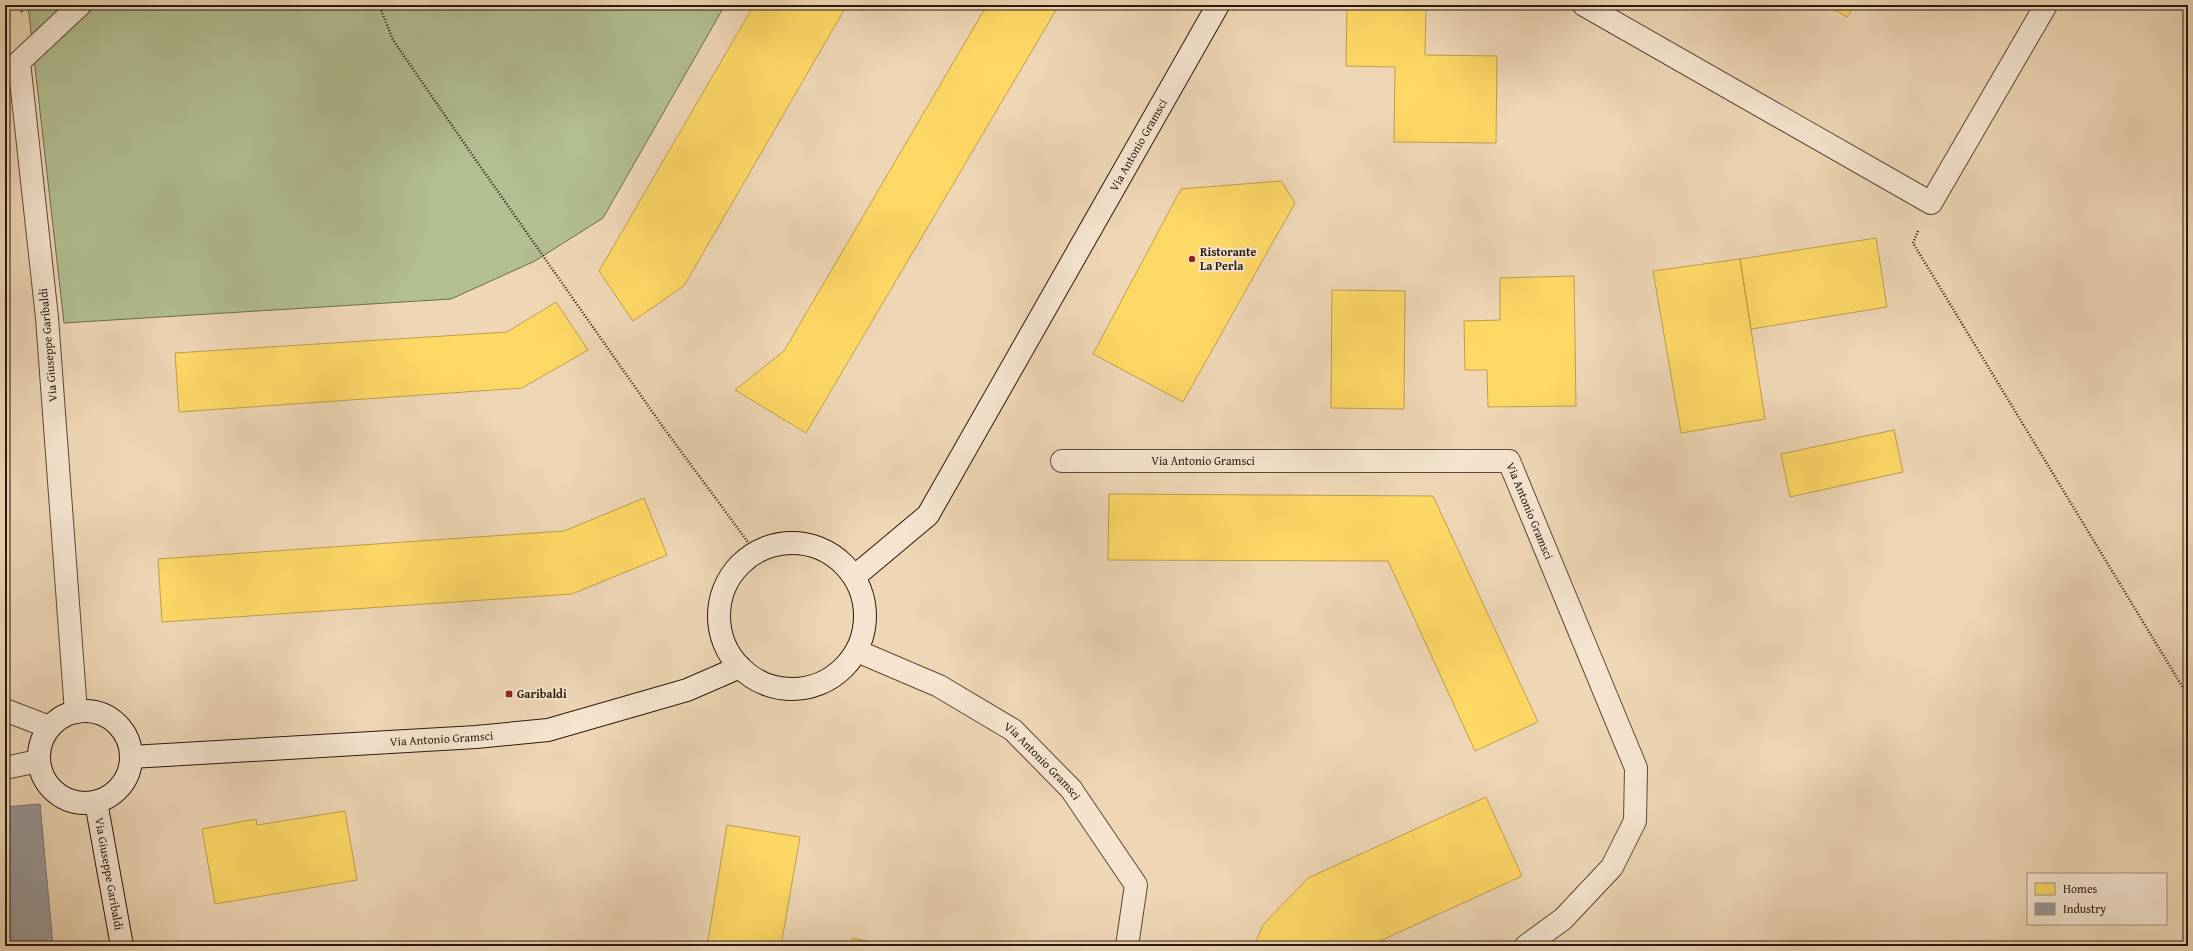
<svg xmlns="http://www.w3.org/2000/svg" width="2193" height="951" font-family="'Gentium Book Plus',serif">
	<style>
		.green { fill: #b2bf93; stroke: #6e6c50 }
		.homes { fill: #ffd966; stroke: #bf9f4b }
		.industry { fill: #999; stroke: #78726f }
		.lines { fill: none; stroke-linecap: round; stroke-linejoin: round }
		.street-casing { stroke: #5c4837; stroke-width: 24 }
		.secondary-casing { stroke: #2b180d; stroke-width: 24 }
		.path { stroke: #2b180d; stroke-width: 2.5; stroke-dasharray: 1 2; stroke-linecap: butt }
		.street { stroke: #f5e5d0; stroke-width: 22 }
		.secondary { stroke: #f5e5d0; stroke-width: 22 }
		.poi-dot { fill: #8f2418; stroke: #f5e5d0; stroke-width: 1.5 }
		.labels { text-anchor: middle; stroke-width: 4; stroke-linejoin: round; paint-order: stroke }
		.street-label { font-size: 12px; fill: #2b180d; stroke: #f5e5d0 }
		.poi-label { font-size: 12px; font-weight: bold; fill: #2b180d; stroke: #f5e5d0; text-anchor: start }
	</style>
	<rect width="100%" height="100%" fill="#efd7b6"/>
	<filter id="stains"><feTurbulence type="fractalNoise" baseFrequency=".005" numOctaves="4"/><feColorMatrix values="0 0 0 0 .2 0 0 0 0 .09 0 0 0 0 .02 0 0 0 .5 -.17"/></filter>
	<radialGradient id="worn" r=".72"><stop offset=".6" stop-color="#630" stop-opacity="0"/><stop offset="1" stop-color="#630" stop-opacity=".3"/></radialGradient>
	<!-- green -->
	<path class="green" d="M28,5H725L603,218L535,261L451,299L64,323Z"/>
	<!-- homes -->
	<path class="homes" d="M754,5H847L684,286L633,321L599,271Z
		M987,5H1059L806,433L735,390L784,351Z
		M1347,5H1426L1425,55L1497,56L1496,143L1394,142L1395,67L1346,66Z
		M1826,5H1855L1847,17Z
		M1281,181L1295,203L1183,402L1093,354L1181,189Z
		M1876,238L1887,307L1751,329L1740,259Z
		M1740,259L1765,419L1681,433L1653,271Z
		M1574,276L1576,406L1488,407L1487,370H1465L1464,321L1500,320V278Z
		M1332,290L1405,291L1404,409L1331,408Z
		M556,302L588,350L522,388L179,412L175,353L507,332Z
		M1894,430L1903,472L1790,497L1781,454Z
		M1109,494L1433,496L1538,722L1475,751L1388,561L1108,560Z
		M644,498L667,555L572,594L162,622L158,559L564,531Z
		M1486,797L1522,876L1369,946H1254L1263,925L1308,878Z
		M345,811L357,880L215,904L202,829L256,819L257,825Z
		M727,825L800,837L781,946H707Z
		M852,938L890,946H851Z"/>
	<!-- industry -->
	<path class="industry" d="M40,804L53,946H5V807Z"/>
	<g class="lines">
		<defs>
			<g id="street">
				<path d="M1584,5L1931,203L2046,5"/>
				<path id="s1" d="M1062,461H1509L1636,768L1635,821L1612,867L1563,919L1526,946"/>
				<path id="s2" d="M857,651L939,686L1013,730L1071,789L1136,885L1127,946"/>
				<path d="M5,710L49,727"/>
				<path d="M76,712L47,318L19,62L80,5"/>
				<path d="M5,768L38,761"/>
			</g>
			<g id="secondary">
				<circle cx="792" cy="616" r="73"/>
				<path id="s3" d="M854,577L928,515L1218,5"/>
				<circle cx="85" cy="757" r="46"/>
				<path id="s4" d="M131,757L476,737L548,730L687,690L740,667"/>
				<path id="s5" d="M96,802L122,946"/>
			</g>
		</defs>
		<!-- street casing -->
		<use href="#street" class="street-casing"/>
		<!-- secondary casing -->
		<use href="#secondary" class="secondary-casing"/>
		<!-- path -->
		<path class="path" d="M21,5L22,14
			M379,5L393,40L473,156L663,427L756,553
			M1918,231L1913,243L2188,696"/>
		<!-- street -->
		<use href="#street" class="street"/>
		<!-- secondary -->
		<use href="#secondary" class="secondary"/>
	</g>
	<!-- markers -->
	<g class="poi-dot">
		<circle cx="1192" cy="259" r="4"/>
		<rect x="505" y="690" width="8" height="8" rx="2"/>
	</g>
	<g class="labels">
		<!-- street labels -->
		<g class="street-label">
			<text dy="4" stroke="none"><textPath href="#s3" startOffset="522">Via Antonio Gramsci</textPath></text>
			<text transform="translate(48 345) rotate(-95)" y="4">Via Giuseppe Garibaldi</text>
			<text dy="4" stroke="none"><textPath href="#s1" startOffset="141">Via Antonio Gramsci</textPath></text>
			<text dy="4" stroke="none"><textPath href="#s1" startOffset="501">Via Antonio Gramsci</textPath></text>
			<text dy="4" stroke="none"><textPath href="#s4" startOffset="311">Via Antonio Gramsci</textPath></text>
			<text dy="4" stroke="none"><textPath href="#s2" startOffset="218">Via Antonio Gramsci</textPath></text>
			<text dy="4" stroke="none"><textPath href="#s5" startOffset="73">Via Giuseppe Garibaldi</textPath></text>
		</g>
		<!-- poi labels -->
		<g class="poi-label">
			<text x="1200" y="256">Ristorante<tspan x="1200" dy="14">La Perla</tspan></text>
			<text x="517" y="698">Garibaldi</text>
		</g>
	</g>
	<!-- margin -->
	<rect width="2193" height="951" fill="none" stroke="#efd7b6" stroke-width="20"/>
	<rect x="6" y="6" width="2181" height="939" fill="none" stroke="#2b180d" stroke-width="2"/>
	<rect x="10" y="10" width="2173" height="931" fill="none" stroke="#2b180d"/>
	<!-- legend -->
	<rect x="2027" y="873" width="140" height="52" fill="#f5e5d0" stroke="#a49382"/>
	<rect x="2035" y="883" width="20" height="12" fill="#ffd966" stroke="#a49382"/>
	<text x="2063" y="893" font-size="12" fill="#2b180d">Homes</text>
	<rect x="2035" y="903" width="20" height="12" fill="#999999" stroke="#a49382"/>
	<text x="2063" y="913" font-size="12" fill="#2b180d">Industry</text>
	<rect width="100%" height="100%" filter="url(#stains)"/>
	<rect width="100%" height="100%" fill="url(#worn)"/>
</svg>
